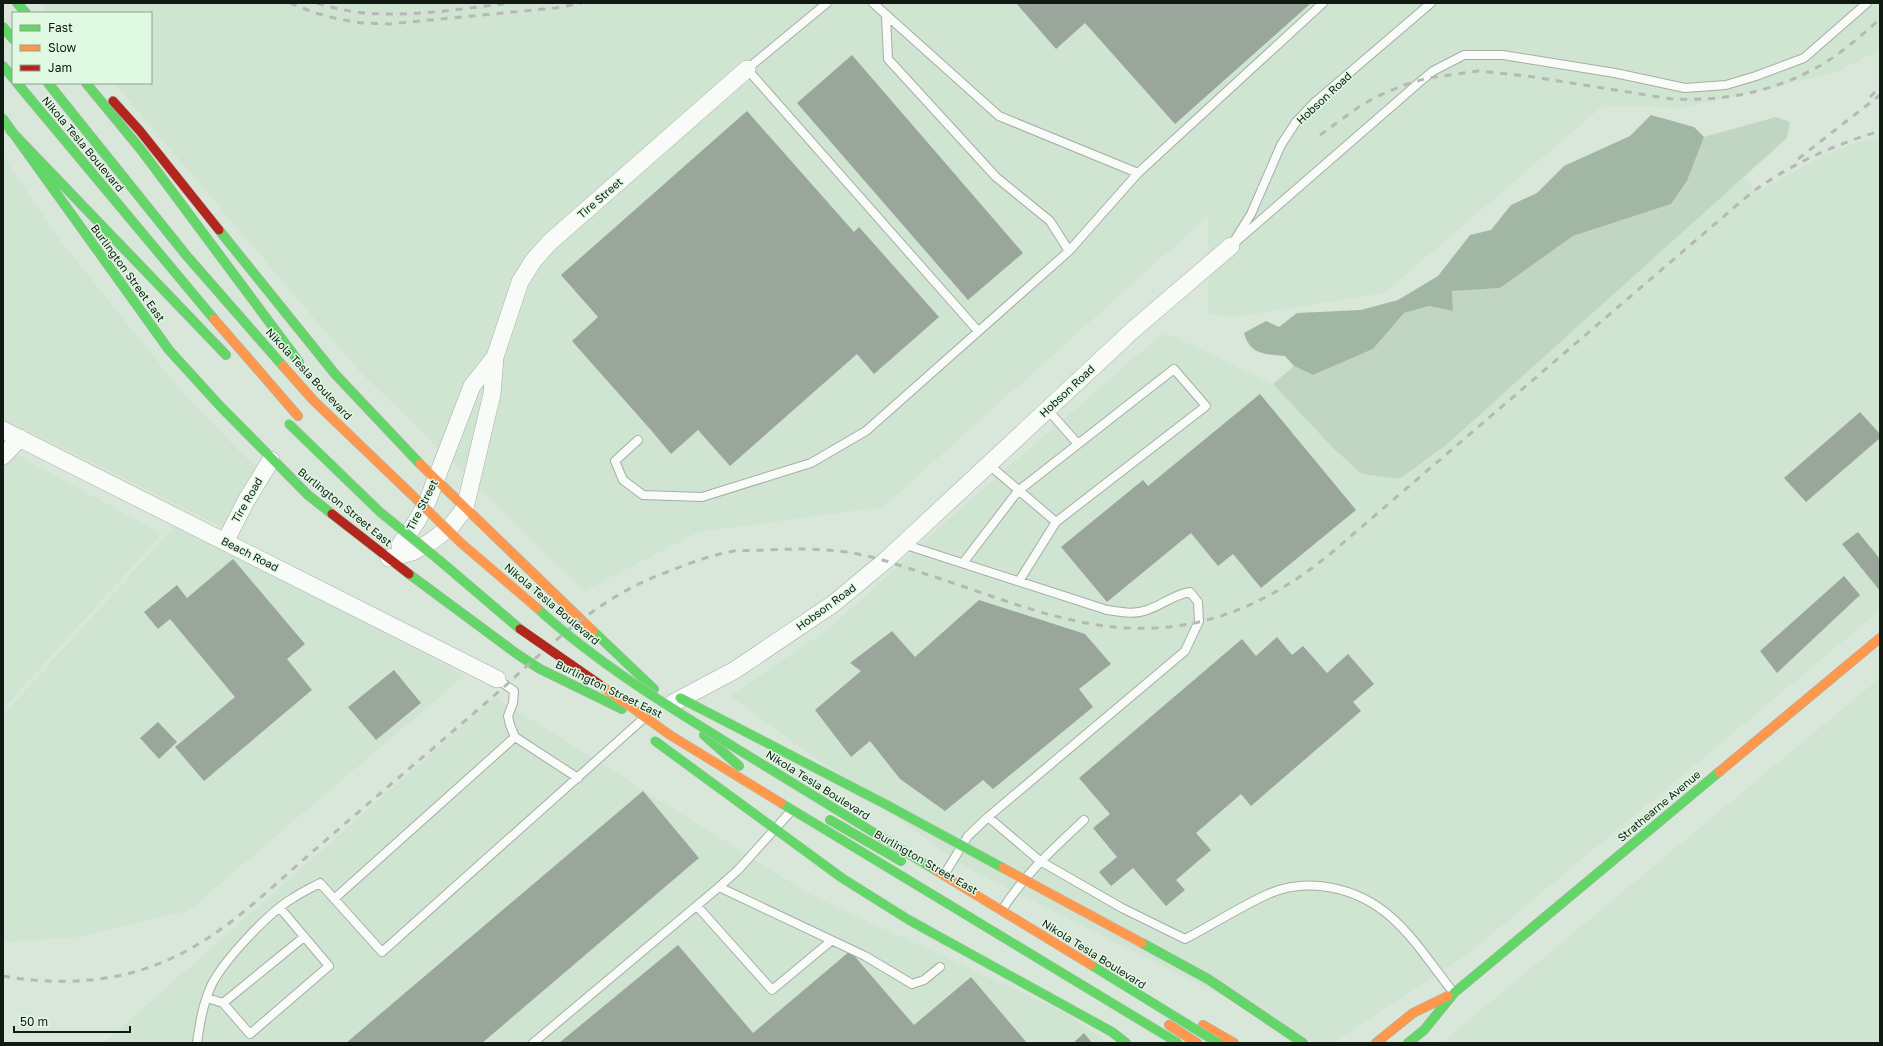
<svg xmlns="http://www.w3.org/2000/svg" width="1883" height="1046" font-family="'Golos Text',sans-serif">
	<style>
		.built { fill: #cfe5d1 }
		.green { fill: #c1d5c3 }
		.water { fill: #a1b7a3 }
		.building { fill: #9aa59b }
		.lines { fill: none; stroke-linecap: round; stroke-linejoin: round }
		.lane-casing { stroke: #a4aea5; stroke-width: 10 }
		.street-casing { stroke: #a4aea5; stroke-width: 18 }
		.fast-casing { stroke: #a4aea5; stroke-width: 10 }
		.slow-casing { stroke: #a4aea5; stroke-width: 10 }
		.jam-casing { stroke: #a4aea5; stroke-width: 10 }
		.lane { stroke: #f9fbf9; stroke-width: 8 }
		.street { stroke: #f9fbf9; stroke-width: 17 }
		.fast { stroke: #63d668; stroke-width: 9 }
		.slow { stroke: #ff974d; stroke-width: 9 }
		.jam { stroke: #b3261e; stroke-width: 9 }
		.rail { stroke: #b5b8b5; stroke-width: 3; stroke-dasharray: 7 7; stroke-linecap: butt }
		.fast-bridge-casing { stroke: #bdc4be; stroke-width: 10; stroke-linecap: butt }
		.slow-bridge-casing { stroke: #bdc4be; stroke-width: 10; stroke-linecap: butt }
		.jam-bridge-casing { stroke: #bdc4be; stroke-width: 10; stroke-linecap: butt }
		.fast-bridge { stroke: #63d668; stroke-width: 9 }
		.slow-bridge { stroke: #ff974d; stroke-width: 9 }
		.jam-bridge { stroke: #b3261e; stroke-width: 9 }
		.labels { text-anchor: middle; stroke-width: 3; stroke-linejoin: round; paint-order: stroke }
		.street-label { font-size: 11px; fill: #111a12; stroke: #e0f9e3 }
	</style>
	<rect width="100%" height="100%" fill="#d9e6da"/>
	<!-- built -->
	<path class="built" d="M40,3H1880V49L1835,73L1683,108L1604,105L1384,293L1235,317L1208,314V216L883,507L698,532L584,591L358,370L114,83H151V13H49Z
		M1880,138V610L1468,954L1332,1043H1316L964,866L730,696L830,628L960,509L1164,332L1273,384L1333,448L1362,474L1744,177L1756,193L1822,156L1860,141Z
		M3,156L59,239L186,397L245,457L271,475L230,531L3,419Z
		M6,449L162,534L3,709V452Z
		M185,515L237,540L464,676L188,911L77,937L3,942V715Z
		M1880,678V1043H1441Z
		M495,697L811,895L1062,1011L1108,1043H104Z"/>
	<!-- green -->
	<path class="green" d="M1776,117L1790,122L1787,138L1445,446L1399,479L1362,474L1333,448L1273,384L1294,366L1313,375L1373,349L1404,313L1429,306L1453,311L1452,291L1500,288L1573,236L1671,204L1687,181L1704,137Z"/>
	<!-- water -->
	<path class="water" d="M1651,115L1694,127L1704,137L1687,181L1671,204L1573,236L1500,288L1452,291L1453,311L1429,306L1404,313L1373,349L1313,375L1294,366L1285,356C1265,354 1250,355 1244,333L1266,321L1279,327L1297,313L1361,310L1398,300L1438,276L1470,235L1491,230L1511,205L1537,193L1564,166L1630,136Z"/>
	<!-- building -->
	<path class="building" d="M1016,3H1311L1175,124L1085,23L1056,49Z
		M852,55L1023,253L968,300L797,103Z
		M747,111L854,232L859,227L939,317L874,374L857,354L730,466L698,430L671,454L650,429L572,341L598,317L561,275Z
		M1260,394L1356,510L1261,588L1233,554L1218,566L1191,533L1107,602L1061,547L1143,480L1148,486Z
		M1860,412L1880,434V438L1806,502L1784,478Z
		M1858,532L1880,559V591L1842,544Z
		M233,559L305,644L287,659L312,690L204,781L175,747L235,697L170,619L158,629L144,612L177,585L187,598Z
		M1844,576L1860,595L1777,673L1760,651Z
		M979,600L1085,634L1111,664L1079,689L1093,707L993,789L983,780L945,811L900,779L870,741L851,757L815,710L861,671L850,663L892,631L915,657Z
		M1277,637L1292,655L1303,646L1327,673L1348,654L1374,684L1353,702L1361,711L1251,806L1241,794L1196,833L1211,850L1176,880L1185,890L1166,906L1133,868L1111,886L1099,872L1117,857L1093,828L1110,814L1079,778L1242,639L1256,656Z
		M394,670L421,703L376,740L348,707Z
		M158,722L177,742L159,759L140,738Z
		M643,791L699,858L482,1043H346Z
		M678,945L753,1033L850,951L914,1025L971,977L1027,1043H559Z
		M1084,1033L1092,1043H1073Z"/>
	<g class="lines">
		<defs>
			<path id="lane" d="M827,3L747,69L978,331
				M873,3L999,116L1138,173L1323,3
				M1236,238L1251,214L1281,145L1296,122L1314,103L1431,3
				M1231,246L1422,80L1433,71L1464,55H1503L1615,73L1685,88L1726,85L1756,76L1804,58L1867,3
				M1069,251L1138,173
				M1047,409L1078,444
				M638,440L615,461L623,480L643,495L702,497L811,463L866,431L1069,251L1050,221L996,177L888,59L886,15
				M988,464L1056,522
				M903,544L1107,610C1121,612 1134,615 1147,610C1163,605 1172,595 1190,592L1198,602L1199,621L1185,651L988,817L1040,861L1122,908L1185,939C1212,925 1238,908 1266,895C1307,876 1357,887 1391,917C1415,938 1433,967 1453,992
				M963,563L1018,491L1174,369L1206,406L1056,522L1019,581
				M497,679L514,691L513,703L508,716L510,725L515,737L578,778
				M944,875L968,836L988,817
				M719,887L865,956L912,984L924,980L940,967
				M334,899L515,737
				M697,906L772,990L831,941
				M1002,910C1024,875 1054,848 1084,820
				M207,998L223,1003L250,1034L329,966L280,908
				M223,1003L304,937
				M197,1043C200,1022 203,1003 212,984C225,959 269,912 293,898C302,892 311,888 320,883L382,952L643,719
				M533,1043L719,887L738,870L792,810"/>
			<path id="street" d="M3,430L497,679
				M3,456L20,438
				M225,542L246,501L271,460
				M400,545L417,521L428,500L472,386L495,357
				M389,558L412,552L432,541L452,525L465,508L492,394L495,357L520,282L533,261L550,242L747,69
				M673,703L735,670L833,604L885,561L1134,329L1231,246"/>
			<path id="fast" d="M17,3L26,13
				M3,27L13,39
				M3,66L13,78
				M17,83L214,319
				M48,83L186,255L283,366
				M86,83L142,151L299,362
				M3,119L169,350L220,406L308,495L332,514
				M10,130L226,355
				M219,230L335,374L420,464
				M439,560L520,629
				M409,574L517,654L540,669L622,709
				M593,631L654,689
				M704,735L739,766
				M830,820L901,861
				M1142,943L1208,979L1303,1043
				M1094,1022L1112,1032L1126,1043
				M1408,1043L1424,1030L1454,993L1719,772"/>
			<path id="slow" d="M214,319L298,416
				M283,366L314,401L411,494
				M420,464L593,631
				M1719,772L1880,638
				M1169,1025L1197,1043
				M1203,1025L1234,1043
				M1376,1043L1413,1013L1448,996"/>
			<path id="jam" d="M113,101L140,131L219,230
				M332,514L409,574"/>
		</defs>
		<!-- lane casing -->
		<use href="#lane" class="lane-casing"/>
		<!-- street casing -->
		<use href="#street" class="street-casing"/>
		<!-- fast casing -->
		<use href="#fast" class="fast-casing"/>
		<!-- slow casing -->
		<use href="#slow" class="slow-casing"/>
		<!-- jam casing -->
		<use href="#jam" class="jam-casing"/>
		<!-- lane -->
		<use href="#lane" class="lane"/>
		<!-- street -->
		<use href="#street" class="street"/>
		<!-- fast -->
		<use href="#fast" class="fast"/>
		<!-- slow -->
		<use href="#slow" class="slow"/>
		<!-- jam -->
		<use href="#jam" class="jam"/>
		<!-- rail -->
		<path class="rail" d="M290,3L315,13L338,19L362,23L389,24L555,8L582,3
			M317,3C378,24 448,10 511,3
			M1870,97L1880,87
			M1320,135L1360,106L1378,96L1404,85L1428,78L1478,71L1527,76L1672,99C1729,102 1788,89 1835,56C1851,45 1865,32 1880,19
			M1798,159L1880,95
			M3,976C60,986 119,983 172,958C225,934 267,891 310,854C374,798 440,743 504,687C552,643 600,597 662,574C685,565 710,555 734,551C744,550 754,551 764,550C792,549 819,548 847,552C879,557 910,569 941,579C996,597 1057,622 1115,627C1197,635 1267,606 1330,554L1751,193C1791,164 1833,145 1880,131"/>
		<defs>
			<path id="fast-bridge" d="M289,424L380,512L439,560
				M537,608C598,664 669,707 739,750C804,790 870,830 935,870
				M680,698L885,804L1003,868
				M655,741L842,878L909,920L1094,1022
				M781,803L1178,1043
				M1091,965L1218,1043"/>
			<path id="slow-bridge" d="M411,494L461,543L537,608
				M599,684L670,735L781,803
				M1003,868L1142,943
				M935,870L1091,965"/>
			<path id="jam-bridge" d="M520,629L599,684"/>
		</defs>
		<!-- fast-bridge casing -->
		<use href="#fast-bridge" class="fast-bridge-casing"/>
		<!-- slow-bridge casing -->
		<use href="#slow-bridge" class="slow-bridge-casing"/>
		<!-- jam-bridge casing -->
		<use href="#jam-bridge" class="jam-bridge-casing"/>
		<!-- fast-bridge -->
		<use href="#fast-bridge" class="fast-bridge"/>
		<!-- slow-bridge -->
		<use href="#slow-bridge" class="slow-bridge"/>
		<!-- jam-bridge -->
		<use href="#jam-bridge" class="jam-bridge"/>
	</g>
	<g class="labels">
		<!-- street labels -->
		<g class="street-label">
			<text transform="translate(1324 98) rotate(-43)" y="4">Hobson Road</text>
			<text transform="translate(83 144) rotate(50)" y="4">Nikola Tesla Boulevard</text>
			<text transform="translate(600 198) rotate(-41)" y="4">Tire Street</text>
			<text transform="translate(128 273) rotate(54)" y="4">Burlington Street East</text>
			<text transform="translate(309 374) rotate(47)" y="4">Nikola Tesla Boulevard</text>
			<text transform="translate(1067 391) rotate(-43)" y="4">Hobson Road</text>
			<text transform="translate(247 500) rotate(-60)" y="4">Tire Road</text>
			<text transform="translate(422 505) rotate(-63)" y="4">Tire Street</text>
			<text transform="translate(345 507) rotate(39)" y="4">Burlington Street East</text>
			<text transform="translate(250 554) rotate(27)" y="4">Beach Road</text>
			<text transform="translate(552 604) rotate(40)" y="4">Nikola Tesla Boulevard</text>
			<text transform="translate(826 607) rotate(-36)" y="4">Hobson Road</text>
			<text transform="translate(609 689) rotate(26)" y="4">Burlington Street East</text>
			<text transform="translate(818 785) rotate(32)" y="4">Nikola Tesla Boulevard</text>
			<text transform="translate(1659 806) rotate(-40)" y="4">Strathearne Avenue</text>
			<text transform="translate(926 862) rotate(30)" y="4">Burlington Street East</text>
			<text transform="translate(1094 954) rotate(32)" y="4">Nikola Tesla Boulevard</text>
		</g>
	</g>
	<!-- border -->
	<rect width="1883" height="1046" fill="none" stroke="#111a12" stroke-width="8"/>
	<!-- legend -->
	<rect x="12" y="12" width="140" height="72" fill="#e0f9e3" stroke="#8da08f"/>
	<rect x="20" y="25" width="20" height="6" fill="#63d668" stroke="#8da08f"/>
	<text x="48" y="32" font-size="12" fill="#111a12">Fast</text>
	<rect x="20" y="45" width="20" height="6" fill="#ff974d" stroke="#8da08f"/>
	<text x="48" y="52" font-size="12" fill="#111a12">Slow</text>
	<rect x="20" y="65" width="20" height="6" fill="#b3261e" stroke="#8da08f"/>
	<text x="48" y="72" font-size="12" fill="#111a12">Jam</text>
	<!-- scale -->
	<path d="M14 1026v6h116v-6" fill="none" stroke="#111a12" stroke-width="2"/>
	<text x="20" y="1026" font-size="12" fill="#111a12" stroke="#e0f9e3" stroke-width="3" paint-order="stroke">50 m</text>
</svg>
